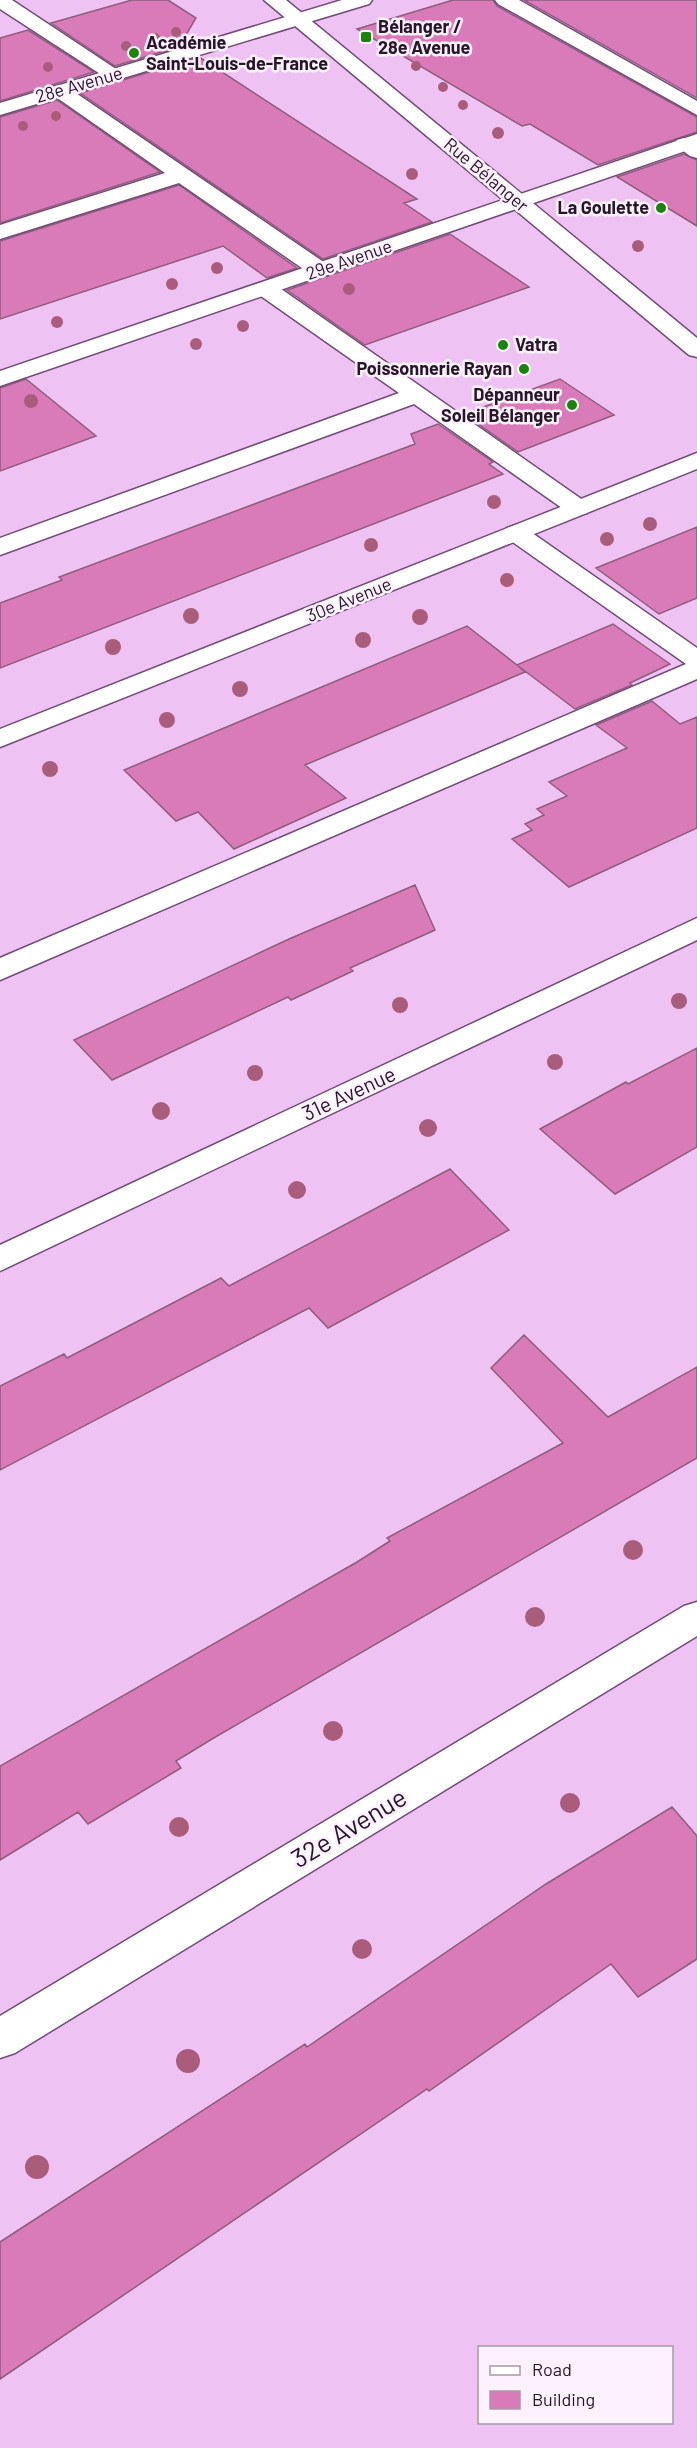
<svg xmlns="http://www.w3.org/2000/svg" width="697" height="2448" font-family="Barlow,sans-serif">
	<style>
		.building { fill: #d97bb8; stroke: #8f5c7c; stroke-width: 1.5 }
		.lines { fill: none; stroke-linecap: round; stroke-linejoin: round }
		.service-casing { stroke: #714c77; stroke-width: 3 }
		.minor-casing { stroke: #714c77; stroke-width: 3 }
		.tertiary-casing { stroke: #714c77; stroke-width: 3 }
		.service { fill: #fff; fill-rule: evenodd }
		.minor { fill: #fff; fill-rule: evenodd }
		.tertiary { fill: #fff; fill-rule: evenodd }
		.tree { fill: #aa5d7b }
		.poi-dot { fill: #168807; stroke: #fdf0ff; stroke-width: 2 }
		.labels { text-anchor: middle; stroke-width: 5; stroke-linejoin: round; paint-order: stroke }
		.far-poi-label { font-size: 18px; font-weight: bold; fill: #261628; stroke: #fdf0ff; text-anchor: start }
		.far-street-label { font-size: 18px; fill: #261628; stroke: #fdf0ff }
		.street-label { font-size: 21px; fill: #261628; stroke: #fdf0ff }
		.near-street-label { font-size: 26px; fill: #261628; stroke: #fdf0ff }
	</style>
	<rect width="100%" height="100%" fill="#eec3f4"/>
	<!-- building -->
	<path class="building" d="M132,0H168L196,18L180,45L182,46L115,66L51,23Z
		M453,0H493L497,6L697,117V132L598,165L530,124L522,126L357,29Z
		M524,0H697V98Z
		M28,30L94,72L0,101V38Z
		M199,57L417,199L404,203L432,222L323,259L80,93Z
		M57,100L160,172L0,223V117Z
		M684,154L697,160V226L617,177Z
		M179,185L297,268L267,278L223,246L0,319V241Z
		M450,234L529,287L365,345L287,290Z
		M26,379L96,436L0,471V388Z
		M560,379L614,415L518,452L464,414Z
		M438,424L493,462L489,464L503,474L0,668V603L62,580L59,577L415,444L411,434Z
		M697,527V598L659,614L596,568Z
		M613,624L670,664L630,683L632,685L575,709L517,665L525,672L305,765L346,798L234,849L198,812L176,821L124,770L467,626L517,665Z
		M652,701L680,724L697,717V828L569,887L512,839L532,830L525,824L544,815L537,809L567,796L549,782L627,748L596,725Z
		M415,885L435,930L350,968L353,971L291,1000L288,997L112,1080L74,1040L289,939Z
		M697,1048V1147L615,1194L540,1129L626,1082L628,1084Z
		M450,1169L509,1230L328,1328L309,1308L0,1470V1386L64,1354L67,1358L221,1278L229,1286Z
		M524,1335L608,1417L697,1367V1458L212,1739L176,1761L181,1768L88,1824L78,1812L0,1860V1766L357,1562L390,1541L387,1538L563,1443L491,1368Z
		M672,1807L697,1836V1959L638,1997L611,1964L429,2091L427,2089L0,2379V2242L305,2044L307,2047L546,1884Z"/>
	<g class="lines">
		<defs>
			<path id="service" d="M0,0H12L125,75L122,79H108L0,9Z
				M495,0H519L697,101V115L498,4Z
				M60,85L67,87L328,265L331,270L328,275H312L179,183L0,239V225L165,173L53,95L50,91L53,87Z
				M684,138L697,143V158L690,156L674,144L677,140Z
				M266,282L274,284L587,503L590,508L587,513L578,515L569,513L414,404L0,555V538L399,393L258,294L255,289L258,284Z
				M516,525L525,528L697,648V679L0,980V958L686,664L507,538L503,533L507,528Z"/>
			<path id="minor" d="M342,0H372L369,4L0,115V103Z
				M697,134V147L0,386V371Z
				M697,453V469L0,747V729Z
				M697,918V940L0,1271V1245Z
				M697,1602V1636L15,2053L0,2058V2016L684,1606Z"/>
			<path id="tertiary" d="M264,0H286L697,338V357L689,355Z"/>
		</defs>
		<!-- service casing -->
		<use href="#service" class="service-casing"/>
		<!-- minor casing -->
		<use href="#minor" class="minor-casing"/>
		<!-- tertiary casing -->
		<use href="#tertiary" class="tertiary-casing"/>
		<!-- service -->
		<use href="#service" class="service"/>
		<!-- minor -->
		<use href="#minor" class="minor"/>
		<!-- tertiary -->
		<use href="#tertiary" class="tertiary"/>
	</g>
	<!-- trees -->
	<g class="tree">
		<circle cx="176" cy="32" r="5"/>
		<circle cx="155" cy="38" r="5"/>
		<circle cx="126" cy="46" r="5"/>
		<circle cx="399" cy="48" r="5"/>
		<circle cx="416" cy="66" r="5"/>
		<circle cx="48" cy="67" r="5"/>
		<circle cx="443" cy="87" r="5"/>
		<circle cx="463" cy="105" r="5"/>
		<circle cx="56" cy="116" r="5"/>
		<circle cx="23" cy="126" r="5"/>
		<circle cx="498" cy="133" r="6"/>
		<circle cx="412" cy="174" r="6"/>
		<circle cx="638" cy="246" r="6"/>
		<circle cx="217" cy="268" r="6"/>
		<circle cx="172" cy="284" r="6"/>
		<circle cx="349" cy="289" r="6"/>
		<circle cx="57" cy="322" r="6"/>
		<circle cx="243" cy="326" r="6"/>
		<circle cx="196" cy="344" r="6"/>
		<circle cx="31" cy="401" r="7"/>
		<circle cx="494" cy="502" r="7"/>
		<circle cx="650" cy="524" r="7"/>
		<circle cx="607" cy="539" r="7"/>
		<circle cx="371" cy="545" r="7"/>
		<circle cx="507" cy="580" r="7"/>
		<circle cx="191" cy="616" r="8"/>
		<circle cx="420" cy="617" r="8"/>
		<circle cx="363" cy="640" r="8"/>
		<circle cx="113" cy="647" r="8"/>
		<circle cx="240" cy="689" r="8"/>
		<circle cx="167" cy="720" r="8"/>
		<circle cx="50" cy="769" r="8"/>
		<circle cx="679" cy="1001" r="8"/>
		<circle cx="400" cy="1005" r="8"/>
		<circle cx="555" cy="1062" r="8"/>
		<circle cx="255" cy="1073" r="8"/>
		<circle cx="161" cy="1111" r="9"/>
		<circle cx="428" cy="1128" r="9"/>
		<circle cx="297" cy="1190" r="9"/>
		<circle cx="633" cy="1550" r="10"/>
		<circle cx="535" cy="1617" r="10"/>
		<circle cx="333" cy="1731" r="10"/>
		<circle cx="570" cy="1803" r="10"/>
		<circle cx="179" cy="1827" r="10"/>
		<circle cx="362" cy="1949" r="10"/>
		<circle cx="188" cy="2061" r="12"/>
		<circle cx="37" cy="2167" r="12"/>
	</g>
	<!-- markers -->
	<g class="poi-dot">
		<rect x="360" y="31" width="12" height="12" rx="3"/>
		<circle cx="134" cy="53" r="6"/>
		<circle cx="661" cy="208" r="6"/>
		<circle cx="503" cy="345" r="6"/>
		<circle cx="524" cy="369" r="6"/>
		<circle cx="572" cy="405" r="6"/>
	</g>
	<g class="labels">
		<!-- far-poi labels -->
		<g class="far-poi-label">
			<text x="378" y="33">Bélanger /<tspan x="378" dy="21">28e Avenue</tspan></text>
			<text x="146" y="49">Académie<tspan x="146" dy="21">Saint-Louis-de-France</tspan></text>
			<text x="649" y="214" text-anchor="end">La Goulette</text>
			<text x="515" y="351">Vatra</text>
			<text x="512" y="375" text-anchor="end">Poissonnerie Rayan</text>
			<text x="560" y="401" text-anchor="end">Dépanneur<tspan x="560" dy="21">Soleil Bélanger</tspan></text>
		</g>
		<!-- far-street labels -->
		<g class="far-street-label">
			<text transform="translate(79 85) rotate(-16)" y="6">28e Avenue</text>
			<text transform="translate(486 175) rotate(40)" y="6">Rue Bélanger</text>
			<text transform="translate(349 260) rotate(-19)" y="6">29e Avenue</text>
			<text transform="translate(349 600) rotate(-22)" y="6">30e Avenue</text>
		</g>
		<!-- street labels -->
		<g class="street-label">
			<text transform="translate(349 1094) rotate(-25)" y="7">31e Avenue</text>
		</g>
		<!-- near-street labels -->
		<g class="near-street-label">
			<text transform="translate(349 1828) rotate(-31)" y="9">32e Avenue</text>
		</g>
	</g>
	<!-- legend -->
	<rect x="478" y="2346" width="195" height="78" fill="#fdf0ff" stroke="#a799a9" stroke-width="1.5"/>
	<rect x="490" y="2366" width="30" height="9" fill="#ffffff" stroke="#a799a9" stroke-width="1.5"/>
	<text x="532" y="2376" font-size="18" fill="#261628">Road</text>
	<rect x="490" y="2391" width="30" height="18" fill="#d97bb8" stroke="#a799a9" stroke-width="1.5"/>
	<text x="532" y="2406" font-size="18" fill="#261628">Building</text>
</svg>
